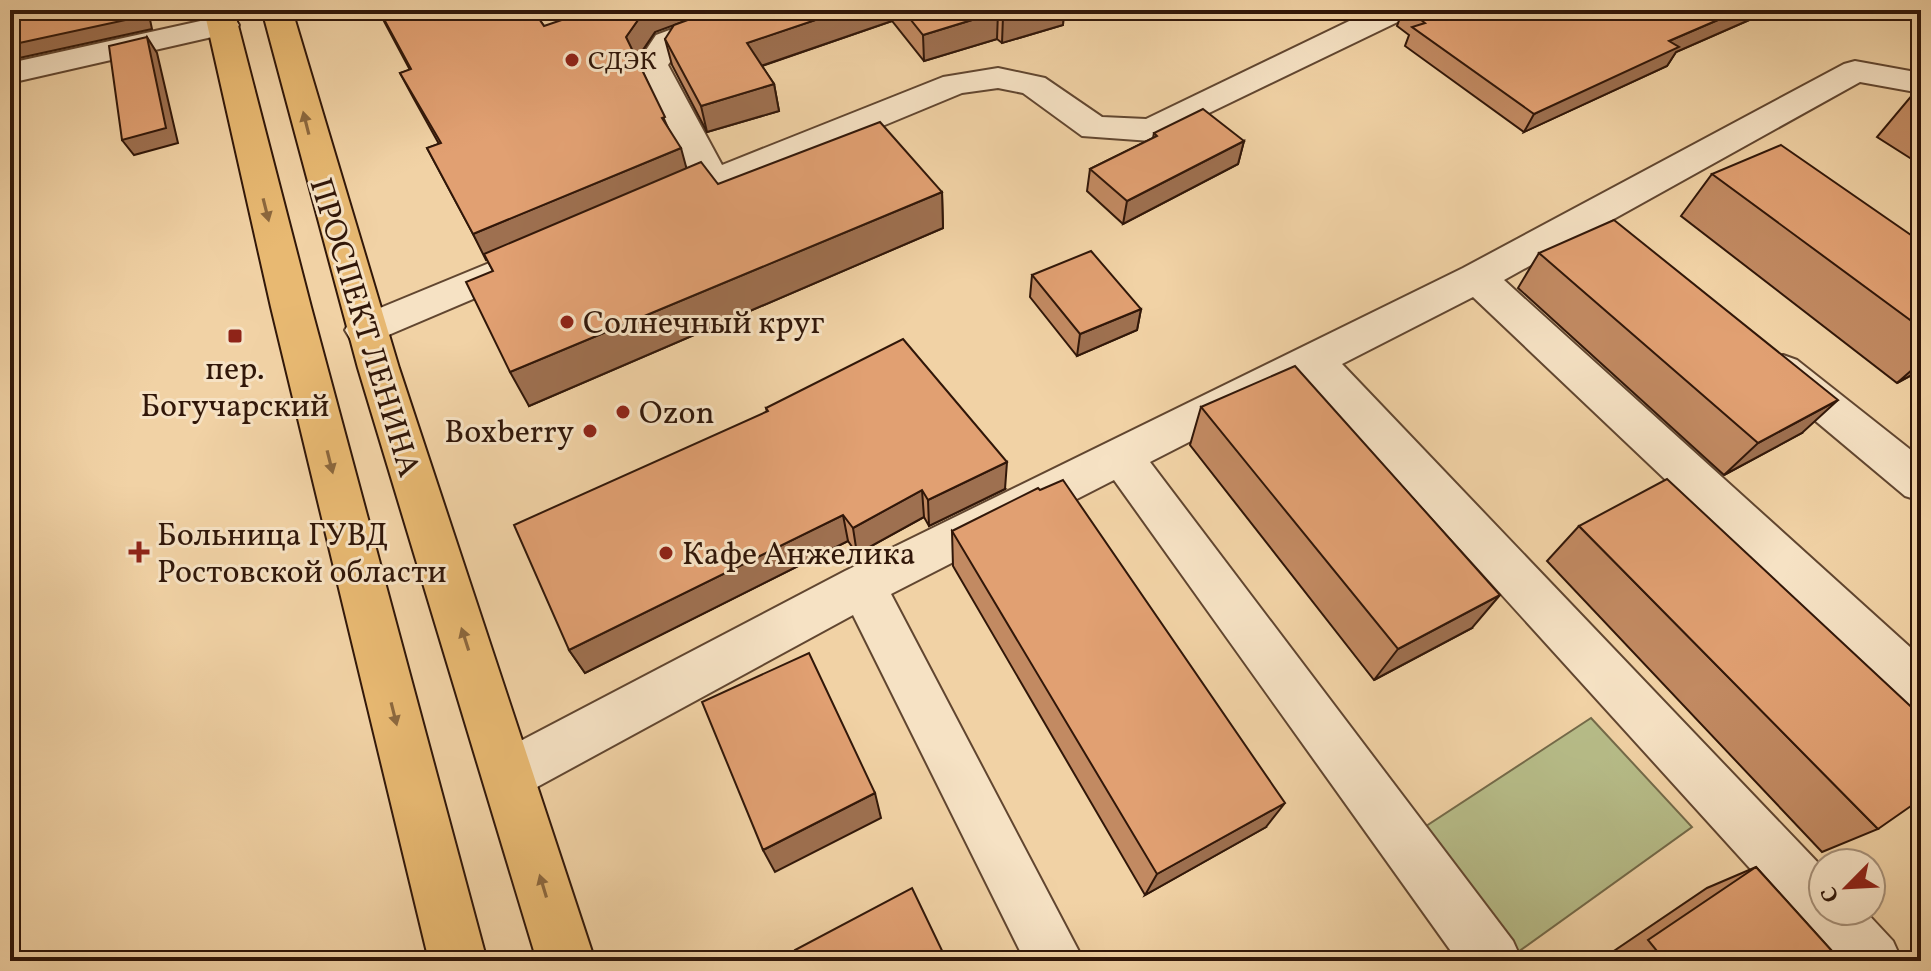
<svg xmlns="http://www.w3.org/2000/svg" width="1931" height="971" font-family="Vollkorn,serif">
	<style>
		.green { fill: #b7bd89; stroke: #746a49; stroke-width: 2 }
		.lines { fill: none; stroke-linecap: round; stroke-linejoin: round }
		.minor-casing { stroke: #614630; stroke-width: 4 }
		.major-casing { stroke: #311709; stroke-width: 4 }
		.minor { fill: #f6e2c4; fill-rule: evenodd }
		.major { fill: #e8b972; fill-rule: evenodd }
		.wall { fill: #c28a62; stroke: #311709; stroke-width: 2 }
		.shaded-wall { fill: #9e7050; stroke: #311709; stroke-width: 2 }
		.building { fill: #e1a072; stroke: #311709; stroke-width: 2 }
		.oneway { fill: #8c683e }
		.poi-dot { fill: #8f2418; stroke: #f6e2c4; stroke-width: 3 }
		.labels { text-anchor: middle; stroke-width: 6; stroke-linejoin: round; paint-order: stroke }
		.far-poi-label { font-size: 26px; fill: #311709; stroke: #f6e2c4; text-anchor: start }
		.poi-label { font-size: 32px; fill: #311709; stroke: #f6e2c4; text-anchor: start }
		.street-label { font-size: 32px; fill: #311709; stroke: #f6e2c4 }
	</style>
	<rect width="100%" height="100%" fill="#f1d2a5"/>
	<filter id="stains"><feTurbulence type="fractalNoise" baseFrequency=".0025" numOctaves="4"/><feColorMatrix values="0 0 0 0 .2 0 0 0 0 .09 0 0 0 0 .02 0 0 0 .5 -.17"/></filter>
	<radialGradient id="worn" r=".72"><stop offset=".6" stop-color="#630" stop-opacity="0"/><stop offset="1" stop-color="#630" stop-opacity=".3"/></radialGradient>
	<!-- green -->
	<path class="green" d="M1591,718L1692,827L1511,957L1414,834Z"/>
	<g class="lines">
		<defs>
			<path id="minor" d="M724,10H768L764,17L679,49L668,65L722,165L943,77L998,68L1045,78L1102,117L1146,119L1372,10H1412L1408,17L1151,141L1082,136L1023,93L998,88L962,93L675,212L662,215L649,212L644,203L649,194L692,177L636,65L656,35Z
				M223,16L234,18L239,25L234,32L10,83V63Z
				M1855,61L1921,73V93L1860,82L1504,280L1921,657V712L1903,705L1473,297L1342,364L1823,868V911H1865L1893,941L1902,961H1834L1308,381L1150,462L1513,941L1522,961H1458L1114,480L891,594L1084,961H1025L853,615L526,793L508,800L490,793L482,775L490,757L845,571L1463,268L1844,64Z
				M521,250L534,253L540,263L534,273L365,345L351,340L345,330L351,320Z
				M1783,355L1797,360L1921,458V501L1905,496L1769,382L1763,371L1769,360Z"/>
			<path id="major" d="M204,10H234L311,307L487,961H429L271,307Z
				M262,10H292L399,368L595,961H537L358,368Z"/>
		</defs>
		<!-- minor casing -->
		<use href="#minor" class="minor-casing"/>
		<!-- major casing -->
		<use href="#major" class="major-casing"/>
		<!-- minor -->
		<use href="#minor" class="minor"/>
		<!-- major -->
		<use href="#major" class="major"/>
	</g>
	<!-- wall -->
	<path class="wall" d="M378,10H533L544,26L655,32L637,59L686,168L718,184L942,192L943,228L529,406L493,271L427,148L439,144L414,99L400,73L410,70Z
		M715,10H1064L1063,25L1002,43L997,39L924,61L892,21L762,66L774,84L779,111L707,132L672,65L665,39Z
		M1403,10H1772L1676,52L1667,66L1524,132L1405,46L1409,35L1397,26Z
		M1921,90V165L1877,137L1913,94Z
		M1154,133L1244,141L1238,164L1123,224L1087,191L1090,169L1153,138Z
		M1712,174L1921,242V370L1897,383L1681,216Z
		M1539,253L1802,433L1724,475L1518,288Z
		M1032,275L1141,309L1137,330L1077,356L1030,297Z
		M1201,407L1472,628L1374,680L1190,445Z
		M766,408L1005,489L929,526L924,517L857,554L848,541L585,673L569,650L767,412Z
		M1579,526L1878,829L1822,852L1547,561Z
		M952,531L1266,827L1145,895L953,566Z
		M1756,867L1841,961H1608L1605,957L1707,888Z"/>
	<!-- shaded-wall -->
	<path class="shaded-wall" d="M142,10H148L152,29L10,60V45Z
		M645,10H715L655,32L634,63L626,37Z
		M845,10H891L892,21L752,69L747,43Z
		M1027,10H1064L1063,25L1002,43L1003,17Z
		M1741,10H1772L1676,52L1667,66L1524,132L1534,114L1669,41Z
		M998,12L997,39L924,61L923,35Z
		M147,37L157,53L178,143L134,155L122,140Z
		M774,84L779,111L707,132L701,106Z
		M1244,141L1238,164L1123,224L1127,201Z
		M681,148L688,174L486,260L473,234Z
		M942,192L943,228L529,406L510,372Z
		M1141,309L1137,330L1077,356L1080,334Z
		M1921,362V370L1897,383Z
		M1838,400L1802,433L1724,475L1758,443Z
		M1007,462L1005,489L929,526L928,500Z
		M922,490L924,517L857,554L853,528Z
		M843,515L848,541L585,673L569,650Z
		M1500,595L1472,628L1374,680L1398,649Z
		M875,793L881,818L775,872L763,850Z
		M1285,803L1266,827L1145,895L1157,874Z"/>
	<!-- building -->
	<path class="building" d="M10,10H142L144,16L10,45Z
		M379,10H533L544,26L591,10H645L626,37L665,117L662,118L681,148L473,234L427,148L441,143L400,73L411,69Z
		M715,10H845L747,43L774,84L701,106L665,39L674,25Z
		M903,10H1027L1003,17L998,12L923,35Z
		M1408,10H1741L1669,41L1679,47L1534,114L1412,27L1425,23Z
		M147,37L166,128L122,140L109,46Z
		M1921,90V99L1913,94Z
		M1203,109L1244,141L1127,201L1090,169L1157,136L1154,133Z
		M880,122L942,192L510,372L466,282L493,271L484,254L701,162L718,184Z
		M1781,145L1921,242V328L1712,174Z
		M1614,220L1838,400L1758,443L1539,253Z
		M1091,251L1141,309L1080,334L1032,275Z
		M903,339L1007,462L928,500L922,490L853,528L843,515L569,650L514,525L768,411L766,408Z
		M1295,366L1500,595L1398,649L1201,407Z
		M1667,479L1921,716V799L1878,829L1579,526Z
		M1063,480L1285,803L1157,874L952,531L1038,488L1040,490Z
		M809,653L875,793L763,850L702,702Z
		M1756,867L1841,961H1665L1648,940Z
		M912,888L947,961H799L795,950Z"/>
	<!-- one-way arrows -->
	<defs><path id="oneway-solid" d="M-6-.8H1V-3.2L6.5 0L1 3.2V.8H-6Z" transform="scale(2)"/></defs>
	<g class="oneway">
		<use href="#oneway-solid" transform="translate(306 123) rotate(-104)"/>
		<use href="#oneway-solid" transform="translate(266 210) rotate(76)"/>
		<use href="#oneway-solid" transform="translate(330 462) rotate(76)"/>
		<use href="#oneway-solid" transform="translate(465 639) rotate(-108)"/>
		<use href="#oneway-solid" transform="translate(394 714) rotate(76)"/>
		<use href="#oneway-solid" transform="translate(543 886) rotate(-107)"/>
	</g>
	<!-- markers -->
	<g class="poi-dot">
		<circle cx="572" cy="60" r="8"/>
		<circle cx="567" cy="322" r="8"/>
		<rect x="227" y="328" width="16" height="16" rx="4"/>
		<circle cx="623" cy="412" r="8"/>
		<circle cx="590" cy="431" r="8"/>
		<path d="M135 540h8v8h8v8h-8v8h-8v-8h-8v-8h8z"/>
		<circle cx="666" cy="553" r="8"/>
	</g>
	<g class="labels">
		<!-- far-poi labels -->
		<g class="far-poi-label">
			<text x="588" y="69">СДЭК</text>
		</g>
		<!-- poi labels -->
		<g class="poi-label">
			<text x="583" y="333">Солнечный круг</text>
			<text x="235" y="379" text-anchor="middle">пер.<tspan x="235" dy="37">Богучарский</tspan></text>
			<text x="639" y="423">Ozon</text>
			<text x="574" y="442" text-anchor="end">Boxberry</text>
			<text x="157" y="545">Больница ГУВД<tspan x="157" dy="37">Ростовской области</tspan></text>
			<text x="682" y="564">Кафе Анжелика</text>
		</g>
		<!-- street labels -->
		<g class="street-label">
			<text transform="translate(366 327) rotate(73)" y="11">ПРОСПЕКТ ЛЕНИНА</text>
		</g>
	</g>
	<!-- margin -->
	<rect width="1931" height="971" fill="none" stroke="#f1d2a5" stroke-width="40"/>
	<rect x="12" y="12" width="1907" height="947" fill="none" stroke="#311709" stroke-width="4"/>
	<rect x="20" y="20" width="1891" height="931" fill="none" stroke="#311709" stroke-width="2"/>
	<!-- north arrow -->
	<g transform="translate(1847 887) rotate(246)"><circle r="38" fill="#f6e2c4" stroke="#a79179" stroke-width="2"/>
	<path d="M0-6L14 30L0 20L-14 30Z" fill="#8f2418"/>
	<text y="-12" font-size="22" font-weight="bold" text-anchor="middle" fill="#311709">С</text>
	</g>
	<rect width="100%" height="100%" filter="url(#stains)"/>
	<rect width="100%" height="100%" fill="url(#worn)"/>
</svg>
